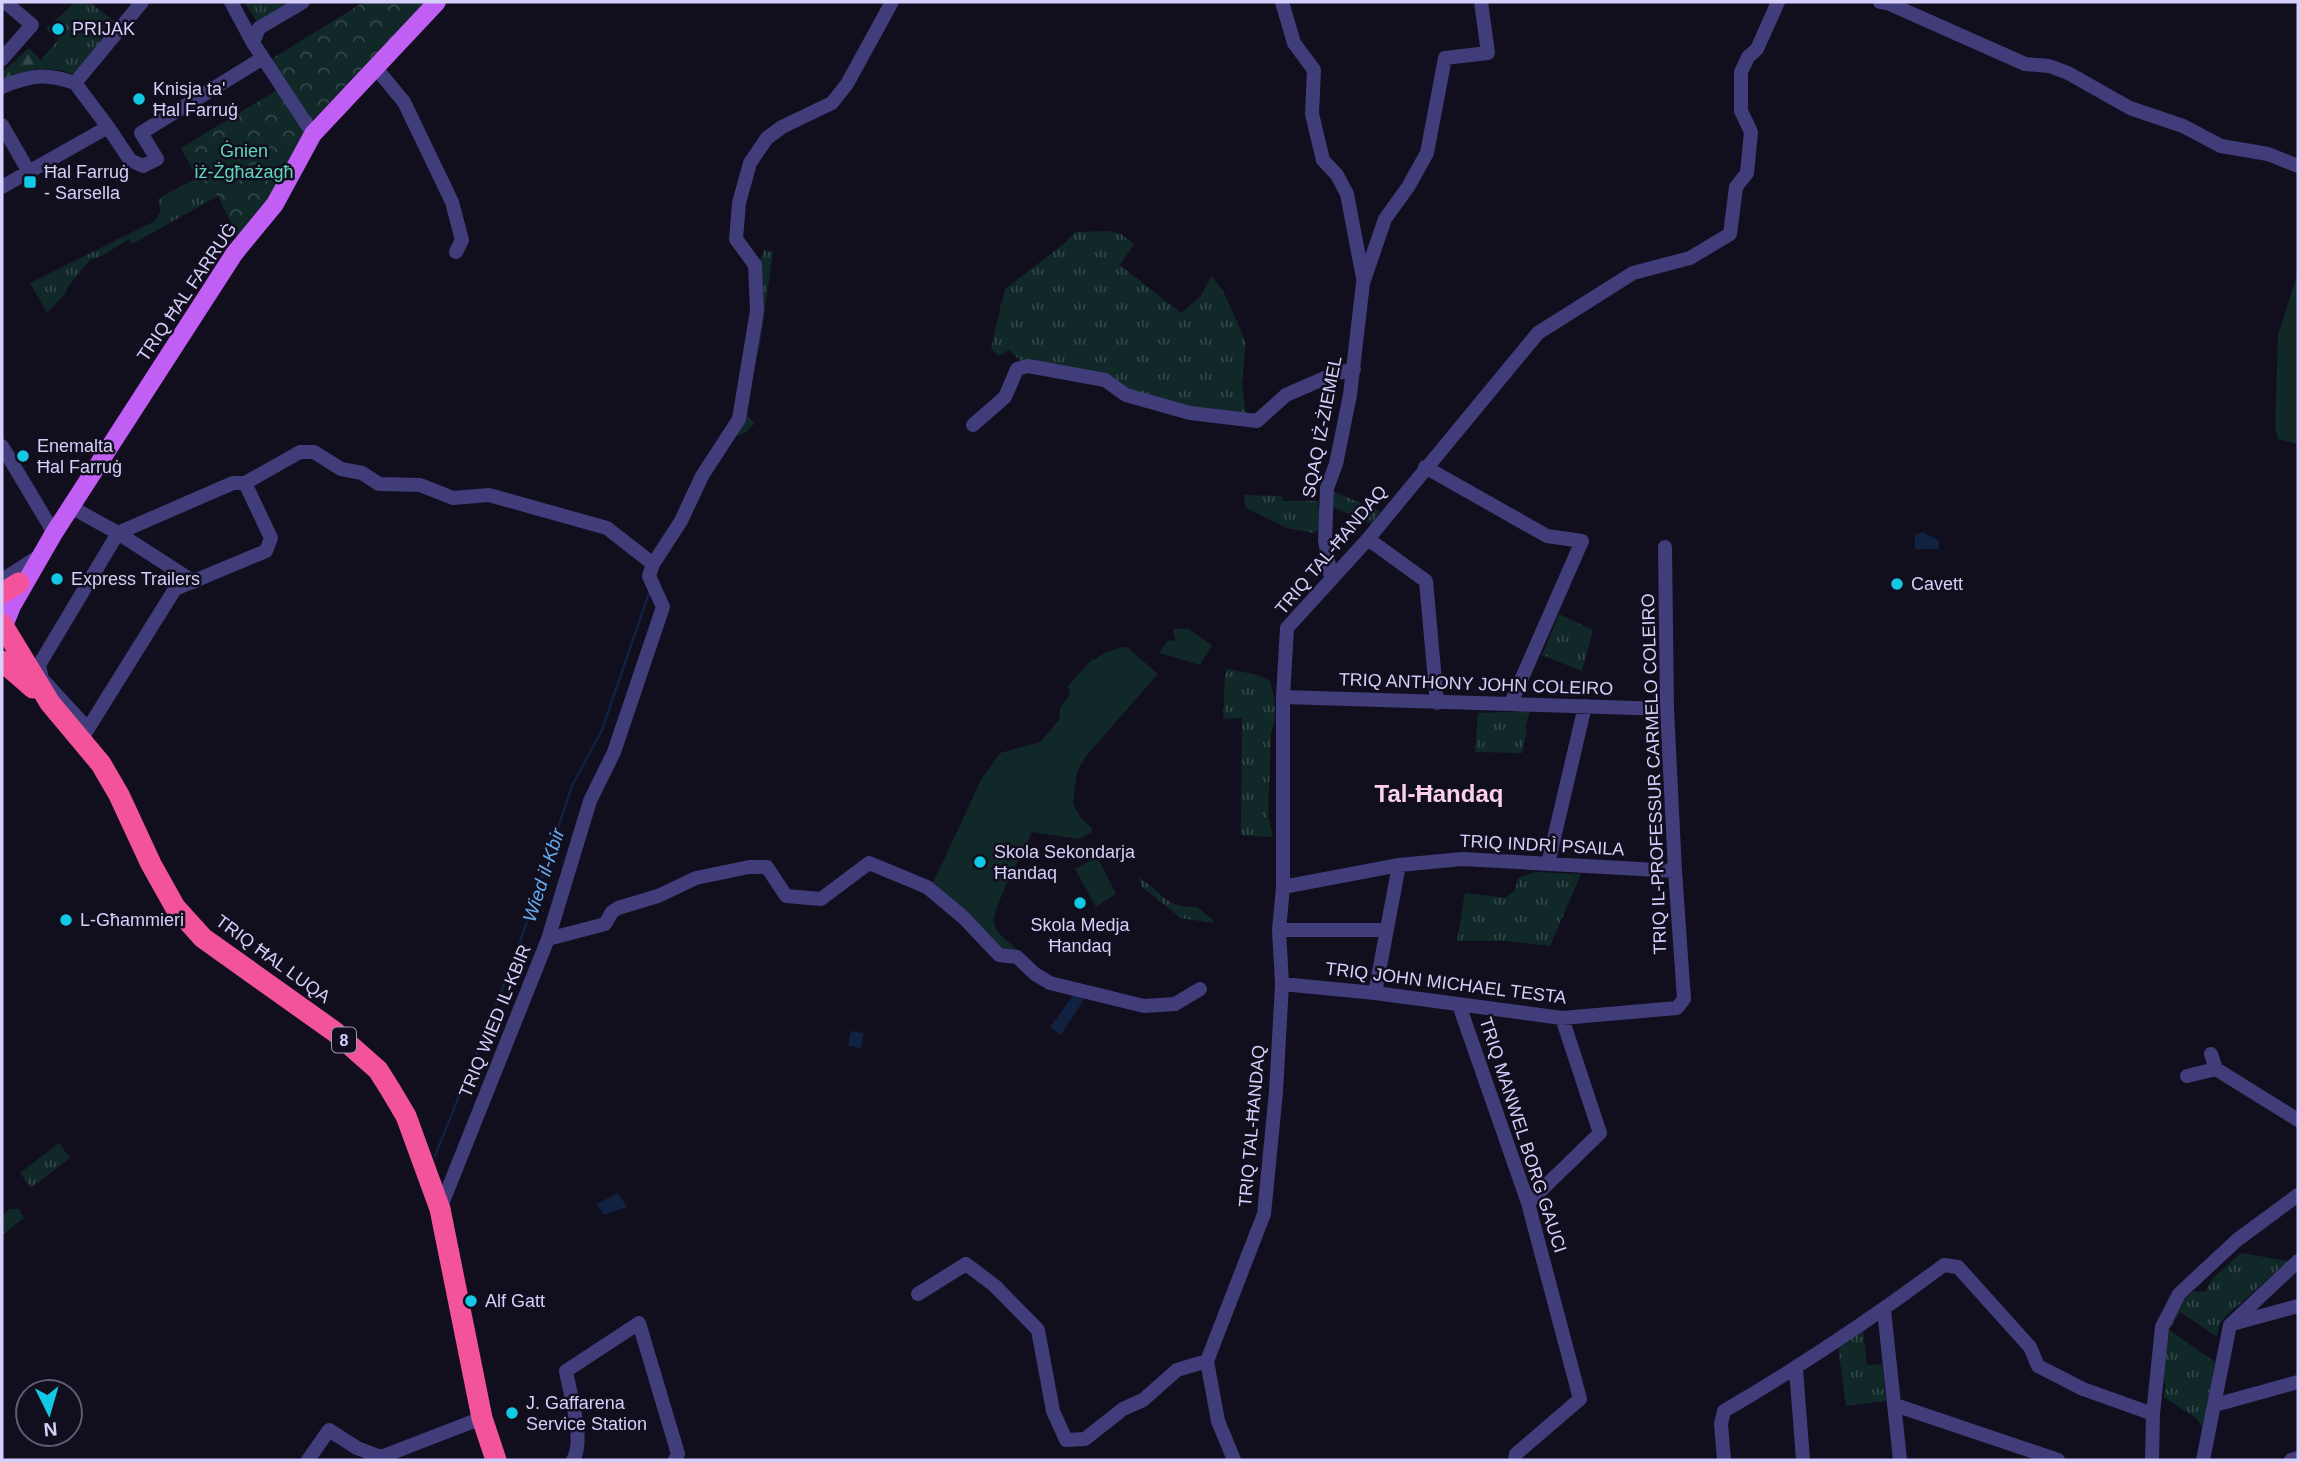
<svg xmlns="http://www.w3.org/2000/svg" width="2300" height="1462" font-family="Helvetica,sans-serif">
	<style>
		.grass { fill: url(#grass-tufts) }
		.forest { fill: url(#forest-firs) }
		.park { fill: url(#park-crowns) }
		.pitch { fill: #112828 }
		.water { fill: #112140 }
		.lines { fill: none; stroke-linecap: round; stroke-linejoin: round }
		.stream { stroke: #112140; stroke-width: 2.5 }
		.minor { stroke: #413c7a; stroke-width: 14 }
		.major { stroke: #c15ef3; stroke-width: 18 }
		.highway { stroke: #f2539a; stroke-width: 21 }
		.poi-dot { fill: #11c8e5; stroke: #110e1e; stroke-width: 2.5 }
		.labels { text-anchor: middle; stroke-width: 5; stroke-linejoin: round; paint-order: stroke }
		.shield { fill: #110e1e; stroke: #9b95b9; stroke-width: 2 }
		.shield-label { font-size: 16px; font-weight: bold; fill: #d6cffb }
		.poi-label { font-size: 18px; fill: #d6cffb; stroke: #110e1e; text-anchor: start }
		.park-label { font-size: 18px; fill: #61d5bc; stroke: #110e1e }
		.street-label { font-size: 18px; fill: #d6cffb; stroke: #110e1e }
		.water-label { font-size: 19px; font-style: italic; fill: #65acf3; stroke: #110e1e }
		.district-label { font-size: 24px; font-weight: bold; fill: #fbd1ea; stroke: #110e1e }
	</style>
	<defs>
		<pattern id="grass-tufts" width="24" height="20" patternUnits="userSpaceOnUse" patternTransform="scale(1.75)"><rect width="24" height="20" fill="#112828"/><path d="M3 7l-1-3M5 7V3M7 7l1-3M15 17l-1-3M17 17v-4M19 17l1-3" fill="none" stroke="#334648"/></pattern>
		<pattern id="forest-firs" width="22" height="20" patternUnits="userSpaceOnUse" patternTransform="scale(1.75)"><rect width="22" height="20" fill="#112828"/><path d="M5 1l3.5 6h-7zM16 11l3.5 6h-7z" fill="#334648"/></pattern>
		<pattern id="park-crowns" width="20" height="18" patternUnits="userSpaceOnUse" patternTransform="scale(1.75)"><rect width="20" height="18" fill="#112828"/><path d="M2 6a3 3 0 1 1 6 0M12 15a3 3 0 1 1 6 0" fill="none" stroke="#334648"/></pattern>
	</defs>
	<rect width="100%" height="100%" fill="#110e1e"/>
	<!-- grass -->
	<path class="grass" d="M75,2H89L114,21L104,28L107,35L75,75L63,71L49,69L41,60L58,40L46,29Z
		M244,2H294L258,23Z
		M197,178L218,196L132,244L129,239L102,256L90,260L70,284L64,295L47,313L30,283L155,221L160,212L159,198Z
		M1109,231L1121,234L1134,244L1120,265L1181,313L1200,297L1212,276L1224,293L1246,342L1242,383L1246,417L1205,410L1021,361L1009,350L998,356L991,348L1005,289L1065,243L1075,232Z
		M764,250L773,252L760,344L749,389L747,416L755,423L745,433L728,438L742,423L759,263Z
		M1330,490L1380,511L1372,524L1328,505Z
		M1244,495L1282,496L1283,501H1318L1321,528L1313,533L1287,528L1246,508Z
		M1559,614L1593,630L1582,671L1542,655Z
		M1228,669L1258,675L1270,681C1275,697 1278,717 1271,733L1268,816L1273,836L1269,837L1241,835L1242,718L1223,719L1225,675Z
		M1530,711L1525,728L1527,729L1522,753L1475,752L1478,713Z
		M1536,872L1581,874L1550,946L1506,941H1457L1465,893L1505,898L1515,890L1518,878Z
		M1138,878C1163,890 1162,908 1197,907L1213,920V923L1181,918L1142,887Z
		M59,1143L70,1158L31,1188L20,1173Z
		M10,1209H19L24,1218L2,1235V1215Z
		M2241,1253L2288,1261L2225,1317L2219,1326L2217,1337L2180,1312L2170,1329L2169,1327L2177,1305L2194,1291L2205,1292L2213,1278Z
		M1863,1329L1867,1365L1882,1364L1886,1401L1846,1406L1838,1346Z
		M2168,1329L2215,1362L2203,1428L2197,1419L2164,1397L2165,1383L2162,1382Z"/>
	<!-- forest -->
	<path class="forest" d="M29,48L49,69H36L2,81V72Z"/>
	<!-- park -->
	<path class="park" d="M364,2H425L309,124L270,60Z
		M279,89L304,131L289,169L239,240L218,196L197,178L181,148Z"/>
	<!-- pitch -->
	<path class="pitch" d="M2298,272V444L2278,439L2275,428L2278,335Z
		M1173,629H1189L1212,645L1200,665L1159,653L1167,641L1175,640Z
		M1123,647H1127L1158,674L1087,755L1077,771L1073,804L1081,818L1092,828V832L1079,839L1032,832C1025,849 990,911 994,924C997,935 1012,944 1020,952H998L932,885L981,780L1000,753L1040,742L1059,720L1060,708L1070,694L1068,686L1092,659L1094,660L1104,653Z
		M1097,857L1116,894L1096,907L1075,869Z"/>
	<!-- water -->
	<path class="water" d="M1923,532L1939,541V549H1915V535Z
		M1074,994L1086,996L1061,1035L1050,1027Z
		M851,1031L864,1033L861,1048L848,1046Z
		M618,1193L627,1207L604,1215L597,1204Z"/>
	<g class="lines">
		<!-- stream -->
		<path class="stream" d="M435,1156L514,960L572,786L602,730L649,593"/>
		<!-- minor -->
		<path class="minor" d="M231,2L253,43
			M1282,2L1294,43L1314,70L1312,114L1323,160L1337,175L1347,194L1363,278
			M1880,2L1890,4L2025,64L2049,66L2068,73L2130,108L2183,126L2221,146L2268,154L2298,166
			M263,58L313,134
			M2,59L32,25L5,2
			M375,67L404,102L452,202L462,240L456,252
			M75,83L108,127L130,160L143,166L157,159L141,133L263,58L253,43L259,28L303,2
			M75,83L142,2
			M2,87C30,75 46,73 75,83
			M2,125L29,172
			M2,187L108,127
			M973,425L1005,397L1017,369L1028,366L1105,380L1126,395L1190,413L1257,421L1286,395L1334,374L1354,369
			M2,446L54,533
			M1425,467L1547,536L1582,541L1511,703
			M71,507L118,533L194,582
			M1368,539L1426,581L1437,703
			M1331,579L1325,540L1327,488L1336,464L1350,395L1363,283L1385,219L1408,187L1427,153L1445,58L1488,53L1481,2
			M2,580L41,555
			M1283,697L1667,709
			M88,729L42,679L39,665L118,533L233,483H245L300,452H314L341,469L362,473L379,484L420,485L453,498L489,495L607,528L653,564
			M84,735L175,589L266,551L271,538L245,483
			M1548,864L1585,706
			M1283,887L1399,865L1462,859L1675,871
			M1279,930H1387
			M548,939L605,924L612,912L618,908L658,896L696,878L749,867H767L786,896L821,899L869,863L927,887L963,917L999,955L1017,957L1035,974L1050,983L1144,1006L1175,1004L1200,989
			M1282,984L1375,993L1562,1018L1677,1008L1684,999L1675,871L1667,709L1665,547
			M1375,993L1399,865
			M1459,1005L1528,1203L1580,1399L1516,1454L1515,1460
			M2211,1054L2216,1069L2298,1120
			M2187,1076L2216,1069
			M1528,1203L1600,1133L1562,1018
			M440,1209L548,939L590,801L614,752L663,607L649,576L653,564L681,521L702,476L739,419L757,311L755,265L736,239L739,203L750,163L767,138L782,127L832,103L847,84L892,2
			M918,1294L966,1264L995,1286L1038,1330L1053,1411L1066,1440L1085,1439L1123,1409L1143,1400L1177,1370L1207,1361
			M1884,1310L1900,1460
			M2232,1324L2298,1306
			M1796,1369L1803,1460
			M1895,1405L2058,1460
			M2215,1405L2298,1382
			M308,1460L329,1430L357,1448L381,1457L482,1418
			M573,1460C585,1441 570,1394 566,1371L639,1323L678,1454L675,1460
			M1234,1460L1218,1421L1207,1361L1264,1214L1276,1092L1282,984L1279,930L1283,887V697L1287,628L1368,539L1538,333L1633,273L1690,258L1730,234L1736,187L1747,173L1751,132L1741,111V72L1748,57L1757,49L1778,2
			M1724,1460L1721,1424L1724,1411C1801,1366 1873,1318 1944,1265L1958,1267L2030,1347L2038,1366L2083,1389L2153,1414
			M2152,1460L2153,1414L2162,1327L2179,1294L2237,1240L2298,1195
			M2203,1460L2230,1325L2298,1261
			M2291,1460L2298,1458"/>
		<!-- major -->
		<path class="major" d="M4,626L12,606L54,533L234,254L275,204L313,134L437,2"/>
		<!-- highway -->
		<path class="highway" d="M2,593L19,583
			M2,624L50,703L101,764L119,795L151,864L175,907L203,938L335,1032L378,1070L390,1089L406,1116L440,1209L482,1418L496,1460
			M2,661L33,688"/>
	</g>
	<!-- markers -->
	<g class="poi-dot">
		<circle cx="58" cy="29" r="7"/>
		<circle cx="139" cy="99" r="7"/>
		<rect x="23" y="175" width="14" height="14" rx="3.5"/>
		<circle cx="23" cy="456" r="7"/>
		<circle cx="57" cy="579" r="7"/>
		<circle cx="1897" cy="584" r="7"/>
		<circle cx="980" cy="862" r="7"/>
		<circle cx="1080" cy="903" r="7"/>
		<circle cx="66" cy="920" r="7"/>
		<circle cx="471" cy="1301" r="7"/>
		<circle cx="512" cy="1413" r="7"/>
	</g>
	<g class="labels">
		<!-- shield labels -->
		<rect class="shield" x="332" y="1027.5" width="24" height="25" rx="5"/>
		<g class="shield-label">
			<text x="344" y="1046">8</text>
		</g>
		<!-- poi labels -->
		<g class="poi-label">
			<text x="72" y="35">PRIJAK</text>
			<text x="153" y="95">Knisja ta'<tspan x="153" dy="21">Ħal Farruġ</tspan></text>
			<text x="44" y="178">Ħal Farruġ<tspan x="44" dy="21">- Sarsella</tspan></text>
			<text x="37" y="452">Enemalta<tspan x="37" dy="21">Ħal Farruġ</tspan></text>
			<text x="71" y="585">Express Trailers</text>
			<text x="1911" y="590">Cavett</text>
			<text x="994" y="858">Skola Sekondarja<tspan x="994" dy="21">Ħandaq</tspan></text>
			<text x="80" y="926">L-Għammieri</text>
			<text x="1080" y="931" text-anchor="middle">Skola Medja<tspan x="1080" dy="21">Ħandaq</tspan></text>
			<text x="485" y="1307">Alf Gatt</text>
			<text x="526" y="1409">J. Gaffarena<tspan x="526" dy="21">Service Station</tspan></text>
		</g>
		<!-- park labels -->
		<g class="park-label">
			<text x="244" y="157">Ġnien<tspan x="244" dy="21">iż-Żgħażagħ</tspan></text>
		</g>
		<!-- street labels -->
		<g class="street-label">
			<text transform="translate(187 292) rotate(-56)" y="6">TRIQ ĦAL FARRUĠ</text>
			<text transform="translate(1322 427) rotate(-79)" y="6">SQAQ IŻ-ŻIEMEL</text>
			<text transform="translate(1331 550) rotate(-50)" y="6">TRIQ TAL-ĦANDAQ</text>
			<text transform="translate(1476 684) rotate(2)" y="6">TRIQ ANTHONY JOHN COLEIRO</text>
			<text transform="translate(1654 774) rotate(-92)" y="6">TRIQ IL-PROFESSUR CARMELO COLEIRO</text>
			<text transform="translate(1542 845) rotate(3)" y="6">TRIQ INDRÌ PSAILA</text>
			<text transform="translate(273 959) rotate(36)" y="6">TRIQ ĦAL LUQA</text>
			<text transform="translate(1446 983) rotate(7)" y="6">TRIQ JOHN MICHAEL TESTA</text>
			<text transform="translate(495 1021) rotate(-68)" y="6">TRIQ WIED IL-KBIR</text>
			<text transform="translate(1252 1126) rotate(-85)" y="6">TRIQ TAL-ĦANDAQ</text>
			<text transform="translate(1523 1135) rotate(72)" y="6">TRIQ MANWEL BORG GAUCI</text>
		</g>
		<!-- water labels -->
		<g class="water-label">
			<text transform="translate(543 875) rotate(-72)" y="7">Wied il-Kbir</text>
		</g>
		<!-- district labels -->
		<g class="district-label">
			<text x="1439" y="802">Tal-Ħandaq</text>
		</g>
	</g>
	<!-- border -->
	<rect width="2300" height="1462" fill="none" stroke="#d6cffb" stroke-width="7"/>
	<!-- north arrow -->
	<g transform="translate(49 1413) rotate(175)"><circle r="33" fill="#110e1e" stroke="#605b76" stroke-width="2"/>
	<path d="M0-5L12 26L0 18L-12 26Z" fill="#11c8e5"/>
	<text y="-10" font-size="19" font-weight="bold" text-anchor="middle" fill="#d6cffb">N</text>
	</g>
</svg>
